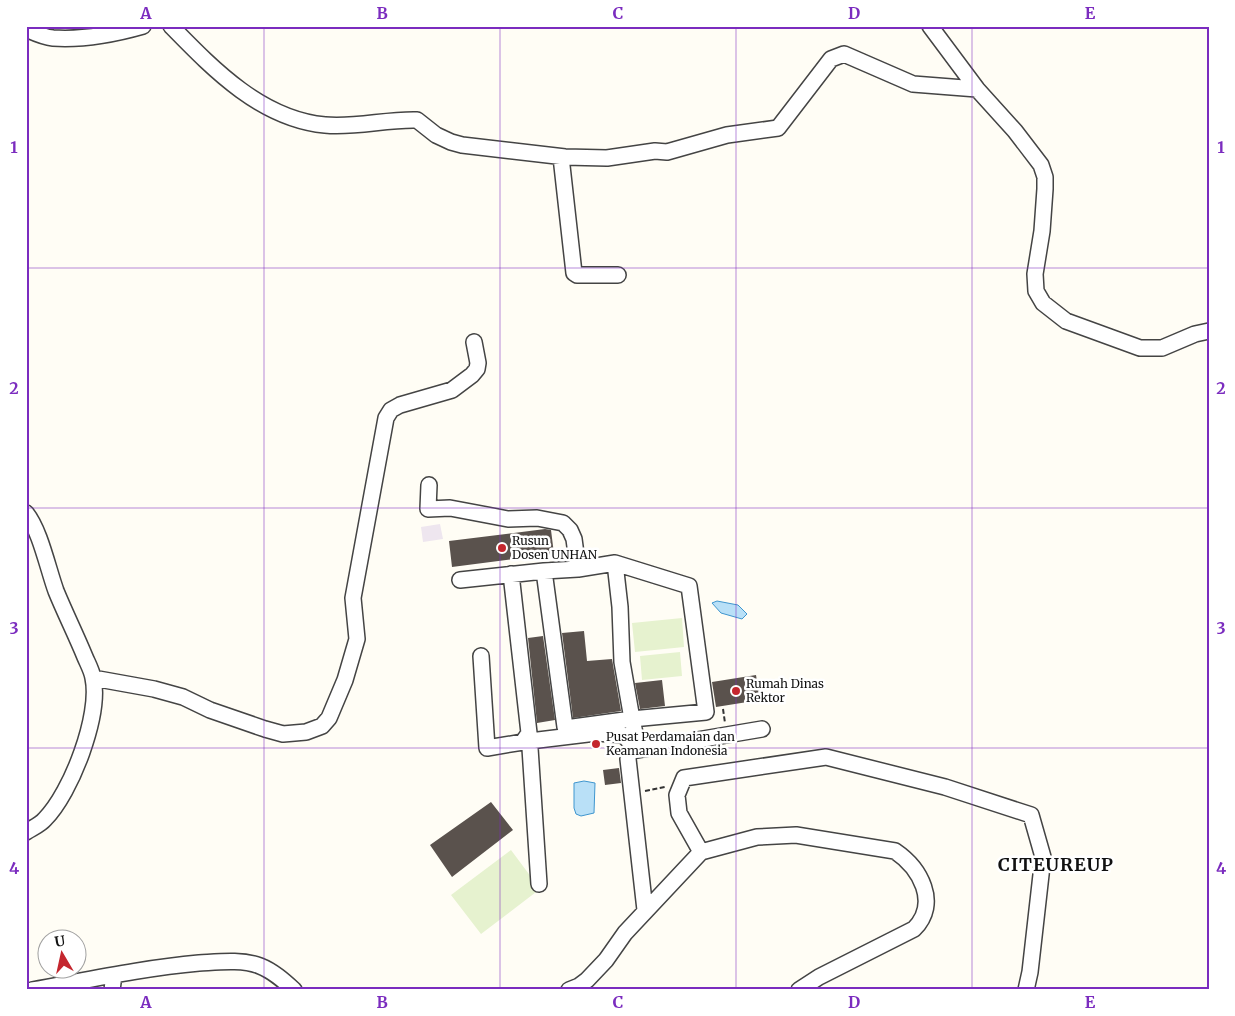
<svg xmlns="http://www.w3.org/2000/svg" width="1235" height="1016" font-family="Merriweather,serif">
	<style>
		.industrial { fill: #eee6ef }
		.pitch { fill: #e6f2cf }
		.water { fill: #b9e0f7; stroke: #3f96cf }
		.building { fill: #5a524d }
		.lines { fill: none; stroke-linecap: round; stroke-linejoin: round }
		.minor-casing { stroke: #444; stroke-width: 18 }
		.path { stroke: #333; stroke-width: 2; stroke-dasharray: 5 2.5; stroke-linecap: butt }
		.minor { stroke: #fff; stroke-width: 15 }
		.grid { fill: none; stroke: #7b2cbf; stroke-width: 1; stroke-opacity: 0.55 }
		.poi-dot { fill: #c4262e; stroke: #fff; stroke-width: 2 }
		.labels { text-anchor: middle; stroke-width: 5; stroke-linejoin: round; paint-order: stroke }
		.poi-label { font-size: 12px; fill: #111; stroke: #fff; text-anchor: start }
		.district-label { font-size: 18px; font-weight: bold; letter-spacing: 1px; fill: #111; stroke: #fff }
		.neatline { fill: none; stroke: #7b2cbf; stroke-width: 2 }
		.grid-label { font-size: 16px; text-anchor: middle; font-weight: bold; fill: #7b2cbf }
	</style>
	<rect width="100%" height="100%" fill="#fffdf5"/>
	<!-- industrial -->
	<path class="industrial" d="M440,524L443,539L423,542L421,527Z"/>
	<!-- pitch -->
	<path class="pitch" d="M682,618L684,647L635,652L632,623Z
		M680,652L682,676L642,680L640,656Z
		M511,850L540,889L481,934L451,895Z"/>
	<!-- water -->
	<path class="water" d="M717,601L738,605L747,614L742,619L721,613L712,603Z
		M584,781L595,783L594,813L581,816L576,814L574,808V783Z"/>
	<!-- building -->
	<path class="building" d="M545,529L551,530L554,554L452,567L449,541Z
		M584,631L587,661L612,659L621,711L573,718L562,633Z
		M543,636L555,720L537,723L528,638Z
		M756,675L760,700L716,707L712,682Z
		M662,680L665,706L640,709L635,683Z
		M619,768L621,783L605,785L603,770Z
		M491,802L513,830L452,877L430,845Z"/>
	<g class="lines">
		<defs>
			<path id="minor" d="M171,26C213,69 261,119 325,125C356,128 386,119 417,120L436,135L451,142L462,145L565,157L607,158L655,151L667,152L727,135L778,128L831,59L844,54L913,84L977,89
				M930,26L977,89L1015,131L1041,165L1045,177V189L1042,231L1035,274L1036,291L1043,303L1066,321L1140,348H1162L1195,334L1209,331
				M26,29C35,33 43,37 53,38C83,40 115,34 143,26
				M561,157L574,273L577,275H618
				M429,485L428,509L450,508L508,519L537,518L563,523L570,530L574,539L578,569
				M26,513C40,530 48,569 56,591C65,613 76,635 85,657C88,664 92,671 93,678C101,715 71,793 45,819C40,825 32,828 26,832
				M544,571L578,569L615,563L620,607L622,662L632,719L706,712L689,586L615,563
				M511,574L529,733L539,884
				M460,580L544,571L565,727H573L632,719L636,738L631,743L628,759L645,910
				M481,656L487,748L523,742L529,733
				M93,678L154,689L183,697L210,710L265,729L283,734L306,732L322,726L329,718L345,680L357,639L353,598L386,418L391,410L400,405L452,390L472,375L477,369L478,363L474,342
				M530,741L596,733L623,735L631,743L633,751
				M632,751L762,729
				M701,852L679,813L677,795L684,778L826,757L945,787L1031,815L1043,857L1030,972L1026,990
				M32,990C88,980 143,968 199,963C218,962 242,959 260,966C273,971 284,981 294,990
				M112,990L114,975
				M569,990L579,986L587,980L606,960L625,933L701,852L757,837L796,835L895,851C920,868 940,903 914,929L819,977L799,990"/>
		</defs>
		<!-- minor casing -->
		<use href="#minor" class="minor-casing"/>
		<!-- path -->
		<path class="path" d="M723,709L725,723
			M645,791L665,787"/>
		<!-- minor -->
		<use href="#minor" class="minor"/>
	</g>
	<!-- grid -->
	<path class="grid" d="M264,26V990M500,26V990M736,26V990M972,26V990M26,268H1209M26,508H1209M26,748H1209"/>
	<!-- markers -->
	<g class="poi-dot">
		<circle cx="502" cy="548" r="5"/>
		<circle cx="736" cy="691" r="5"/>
		<circle cx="596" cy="744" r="5"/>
	</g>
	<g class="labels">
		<!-- poi labels -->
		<g class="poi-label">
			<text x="512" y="545">Rusun<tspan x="512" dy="14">Dosen UNHAN</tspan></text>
			<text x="746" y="688">Rumah Dinas<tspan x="746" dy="14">Rektor</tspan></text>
			<text x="606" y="741">Pusat Perdamaian dan<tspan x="606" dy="14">Keamanan Indonesia</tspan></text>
		</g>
		<!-- district labels -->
		<g class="district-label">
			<text x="1056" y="871">CITEUREUP</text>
		</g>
	</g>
	<!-- border -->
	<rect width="1235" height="1016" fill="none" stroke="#ffffff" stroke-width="55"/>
	<!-- north arrow -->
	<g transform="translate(62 954) rotate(351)"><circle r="24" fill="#ffffff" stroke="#a0a0a0"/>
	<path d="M0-4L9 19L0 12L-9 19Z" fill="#c4262e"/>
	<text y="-8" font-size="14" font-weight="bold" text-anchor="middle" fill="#111111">U</text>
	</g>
	<rect x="28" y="28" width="1180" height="960" class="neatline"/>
	<g class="grid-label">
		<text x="146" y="19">A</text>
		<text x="382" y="19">B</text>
		<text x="618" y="19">C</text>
		<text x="854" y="19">D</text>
		<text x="1090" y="19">E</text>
		<text x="14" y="153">1</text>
		<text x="1221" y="153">1</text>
		<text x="14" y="394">2</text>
		<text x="1221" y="394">2</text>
		<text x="14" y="634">3</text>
		<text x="1221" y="634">3</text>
		<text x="14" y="874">4</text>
		<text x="1221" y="874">4</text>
		<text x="146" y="1008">A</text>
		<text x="382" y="1008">B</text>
		<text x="618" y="1008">C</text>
		<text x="854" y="1008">D</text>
		<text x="1090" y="1008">E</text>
	</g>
</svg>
